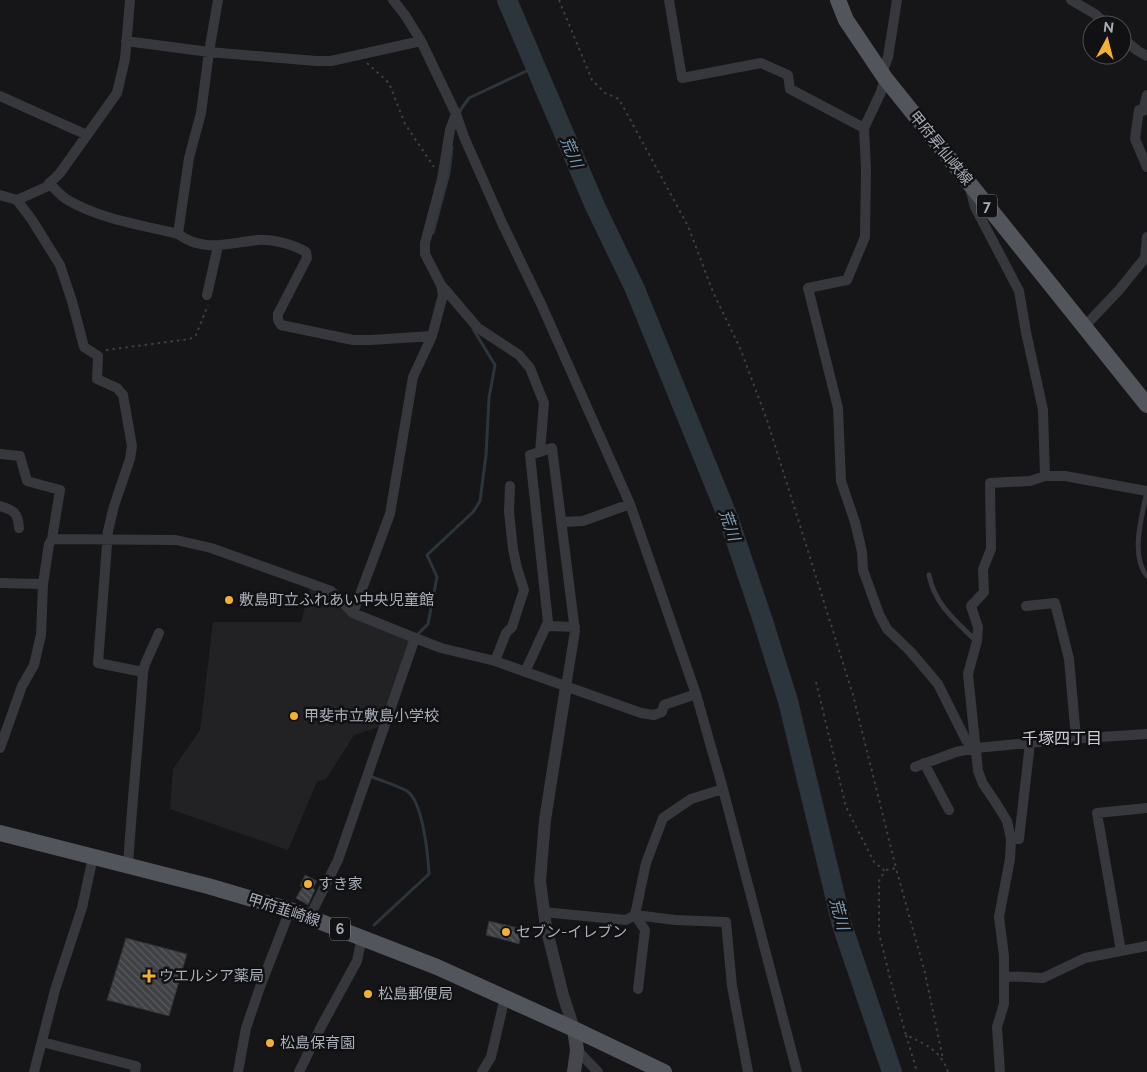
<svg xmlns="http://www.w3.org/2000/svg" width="1147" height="1072" font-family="Raleway,'Noto Sans JP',sans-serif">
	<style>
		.built { fill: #222225 }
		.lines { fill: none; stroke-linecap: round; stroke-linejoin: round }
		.stream { stroke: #2c353c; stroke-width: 3 }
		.river { stroke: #2c353c; stroke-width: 20 }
		.building { fill: url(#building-back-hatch); stroke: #303034 }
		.path { stroke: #3d3f44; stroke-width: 2; stroke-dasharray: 2.5 4; stroke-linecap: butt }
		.service { stroke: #37383d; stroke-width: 5 }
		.minor { stroke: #37383d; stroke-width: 10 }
		.tertiary { stroke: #37383d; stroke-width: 12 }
		.secondary { stroke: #45474d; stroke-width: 14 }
		.primary { stroke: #53555c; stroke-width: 16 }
		.poi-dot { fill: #f2b134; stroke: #111113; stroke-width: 2 }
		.labels { text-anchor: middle; stroke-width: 5; stroke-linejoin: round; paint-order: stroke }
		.shield { fill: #111113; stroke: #7b7e86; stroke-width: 1 }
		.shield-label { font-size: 14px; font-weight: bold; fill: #a8adb8 }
		.street-label { font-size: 15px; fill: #a8adb8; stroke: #111113 }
		.poi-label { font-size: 15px; fill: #a8adb8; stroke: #111113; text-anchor: start }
		.water-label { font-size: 16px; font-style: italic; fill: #7f9bb3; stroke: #111113 }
		.neighbourhood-label { font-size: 16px; fill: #c9ccd4; stroke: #111113 }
	</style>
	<defs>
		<pattern id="building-back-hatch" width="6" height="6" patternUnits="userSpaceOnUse" patternTransform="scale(1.25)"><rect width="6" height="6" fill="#404145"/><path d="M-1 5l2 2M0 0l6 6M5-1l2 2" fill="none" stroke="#595a5e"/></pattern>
	</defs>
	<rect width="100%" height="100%" fill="#161618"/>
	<!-- built -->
	<path class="built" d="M311,585L331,591L353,613L415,638L385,725L354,735L326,779L317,782L288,850L170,809L173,769L200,730L213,622H301Z"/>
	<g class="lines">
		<!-- stream -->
		<path class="stream" d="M459,114L461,109L469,98L535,67
			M433,233L449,173L452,147
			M415,637L428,624L437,577L427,555L473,512L480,501L486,455L489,398L495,365L473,329
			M370,776C382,781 396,785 407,791C423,802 428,855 429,874L374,925"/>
		<!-- river -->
		<path class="river" d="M507,0L595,206L635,289L729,520L763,621L788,701L842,925L892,1072"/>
	</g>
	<!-- building -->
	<path class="building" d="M305,875L317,881L313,888L315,890L308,905L296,898L303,886H300Z
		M489,921L522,929L519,944L486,935Z
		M126,938L187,954L169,1016L107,1000Z"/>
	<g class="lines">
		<!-- path -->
		<path class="path" d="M559,0L592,80L605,93L619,99L688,226L713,292L740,348L767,420L853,695L896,868
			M367,63L389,83L405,124L434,167
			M106,350L190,339L196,335L208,305
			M816,682L846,807L874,862L885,871L879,881V933L891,982L906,1035C927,1045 940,1050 948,1072
			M886,870L896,868L925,973L943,1059
			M906,1035L917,1072"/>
		<!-- service -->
		<path class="service" d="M1147,492C1142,515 1130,556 1147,576
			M929,575C935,605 955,620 976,641"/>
		<!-- minor -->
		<path class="minor" d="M393,0L405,15L421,41L456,114L464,137L503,225L542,306L630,504L696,694L723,789L797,1072
			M669,0L682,78L761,63L788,75L790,89L864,128
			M1071,0L1095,14L1107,25
			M1122,38L1138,51L1147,56
			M126,41L209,52L316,61H331L421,41
			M882,74L888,57L897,0
			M885,78L881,92L864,128L866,169L865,237L847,280L808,288L838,408L841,481L855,522L862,552L863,570L879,614L887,629L910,651L938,684L966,740L976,748
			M1147,95L1143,111L1139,110L1135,139L1147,167
			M0,96L87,135
			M49,183C55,189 60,195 66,199C99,219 141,225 178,234C204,253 229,243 257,240C273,239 293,244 306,252L307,258L278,314V320L281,325L353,340H371L432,336
			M970,188L975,207L1019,291L1026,332L1043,410L1045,476
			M0,195L17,200L32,220L60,265L72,301L84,347L98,356L97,379L117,388L123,395L132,446L130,459L114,506L108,531L98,663L143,672
			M17,200L46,187L60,173L117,93L125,59L130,0
			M178,234L189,158L201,113L209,52L218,0
			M442,286L478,328L519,355L530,368L544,403L540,452
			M207,295L218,246
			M1084,327L1119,290L1145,258L1147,237
			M0,454L20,456L27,481L60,490L52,539
			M0,506C14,510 18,513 19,528
			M561,522L583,521L630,504
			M0,583L43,584
			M1026,606L1055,603L1069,659L1076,738
			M353,613L390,514L413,377L432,336L443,295L441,285L425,254V243L442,179L450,130L456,114
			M547,626L575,627
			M495,661L506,633L512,627L524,590L517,568L513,549L509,512L510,486
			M525,672L548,622L530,455L552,448L575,631L566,687
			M0,748L22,686L34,665L41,635L43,584L49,544L52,539L176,540L211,548L331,591L353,613L415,638L441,648L495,661L641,713L654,715L662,712L664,705L696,694
			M924,763L949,810
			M915,767L956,752L976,748L1071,739L1147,734
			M1011,839H1019L1030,743
			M128,866C132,801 139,737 143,672L145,664L159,633
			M543,912L626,920L635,915L675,920L726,922L732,986L748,1072
			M309,918L338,860L415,638
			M1121,951L1097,813L1147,808
			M1004,976L1043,978L1085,958L1147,946
			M638,989L645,930L635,915L646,863L663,818L691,799L723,789
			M42,1042L136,1066L135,1072
			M577,1050L598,1072
			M34,1072L55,990L82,908L93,857
			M238,1072L246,1028L260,987L290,910
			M299,1072L322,1025L357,961L362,937
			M482,1072L491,1057L505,997
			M1000,1072L997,1027L1004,1004V956L999,917L1010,859L1011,839L1007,821L996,803L983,784L978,771L968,674L977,641L978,627L971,606L984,592L983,569L991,549L990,483L1030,481L1045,476H1065L1147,491"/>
		<!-- tertiary -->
		<path class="tertiary" d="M566,687L545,820L540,881L546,927L563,995L574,1029"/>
		<!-- secondary -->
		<path class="secondary" d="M574,1072L577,1050L574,1029"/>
		<!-- primary -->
		<path class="primary" d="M838,0L846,20L885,78L1147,405
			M0,833L208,886L290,910L437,967L574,1029L664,1072"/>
	</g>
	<!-- markers -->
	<g class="poi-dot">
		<circle cx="229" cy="600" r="5"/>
		<circle cx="294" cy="716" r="5"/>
		<circle cx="308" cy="884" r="5"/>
		<circle cx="506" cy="932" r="5"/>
		<path d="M146.5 968.5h5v5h5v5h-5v5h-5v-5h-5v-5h5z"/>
		<circle cx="368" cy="994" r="5"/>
		<circle cx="270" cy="1043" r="5"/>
	</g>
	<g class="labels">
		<!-- shield labels -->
		<g class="shield">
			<rect x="977" y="194.5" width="20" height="23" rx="4"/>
			<rect x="330" y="917.5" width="20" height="23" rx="4"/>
		</g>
		<g class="shield-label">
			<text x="987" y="211">7</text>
			<text x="340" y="934">6</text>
		</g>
		<!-- street labels -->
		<g class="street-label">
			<text transform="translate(941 148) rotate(51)" y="5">甲府昇仙峡線</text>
			<text transform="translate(284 910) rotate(18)" y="5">甲府韮崎線</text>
		</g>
		<!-- poi labels -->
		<g class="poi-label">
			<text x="239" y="605">敷島町立ふれあい中央児童館</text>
			<text x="304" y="721">甲斐市立敷島小学校</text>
			<text x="318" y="889">すき家</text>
			<text x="516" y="937">セブン-イレブン</text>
			<text x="159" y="981">ウエルシア薬局</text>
			<text x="378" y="999">松島郵便局</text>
			<text x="280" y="1048">松島保育園</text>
		</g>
		<!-- water labels -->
		<g class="water-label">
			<text transform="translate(572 152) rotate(67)" y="6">荒川</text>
			<text transform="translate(730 525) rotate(70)" y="6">荒川</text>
			<text transform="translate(840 914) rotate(75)" y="6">荒川</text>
		</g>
		<!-- neighbourhood labels -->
		<g class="neighbourhood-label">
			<text x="1062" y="744">千塚四丁目</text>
		</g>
	</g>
	<!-- north arrow -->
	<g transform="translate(1107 40) rotate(7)"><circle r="24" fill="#111113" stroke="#4d4f55"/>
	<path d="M0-4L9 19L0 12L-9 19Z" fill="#f2b134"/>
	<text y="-8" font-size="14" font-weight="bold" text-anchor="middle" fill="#a8adb8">N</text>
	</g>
</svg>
